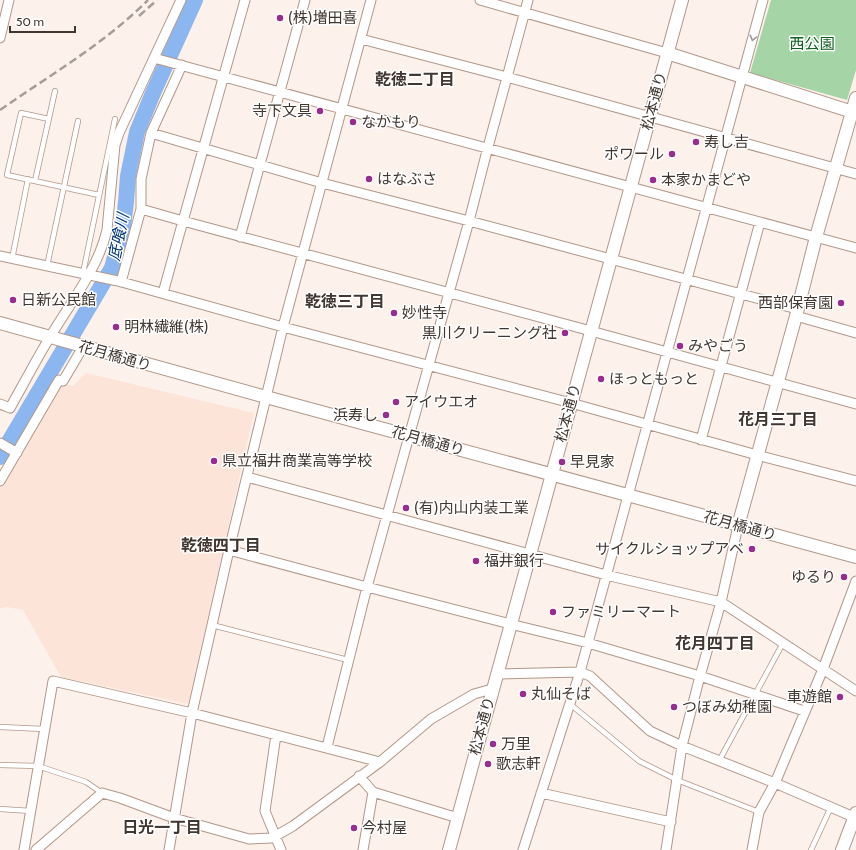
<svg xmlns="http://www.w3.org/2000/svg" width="856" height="850" font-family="Cabin,'Noto Sans JP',sans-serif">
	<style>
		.education { fill: #fce4d9 }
		.green { fill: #a5d5a7 }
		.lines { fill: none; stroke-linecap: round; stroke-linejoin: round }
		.river { stroke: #8cb6f0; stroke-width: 16 }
		.lane-casing { stroke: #b19789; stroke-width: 6 }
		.street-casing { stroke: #b19789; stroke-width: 11 }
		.secondary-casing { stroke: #b19789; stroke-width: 14 }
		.lane { stroke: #fff; stroke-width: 4.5 }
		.street { stroke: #fff; stroke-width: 9 }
		.secondary { stroke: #fff; stroke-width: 12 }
		.rail { stroke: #a89c96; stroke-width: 2.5; stroke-dasharray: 8 4; stroke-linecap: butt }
		.oneway { stroke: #a09a98 }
		.poi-dot { fill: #972d8f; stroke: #fff; stroke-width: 1.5 }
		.labels { text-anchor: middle; stroke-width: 3; stroke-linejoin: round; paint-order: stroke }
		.poi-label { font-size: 15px; fill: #413630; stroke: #fff; text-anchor: start }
		.park-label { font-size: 15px; fill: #0d621f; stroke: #fff }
		.street-label { font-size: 15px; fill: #413630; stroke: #fff }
		.neighbourhood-label { font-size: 16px; font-weight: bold; fill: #413630; stroke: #fff }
		.water-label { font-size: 16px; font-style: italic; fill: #00397c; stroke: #fff }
	</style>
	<rect width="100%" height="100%" fill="#fdf1eb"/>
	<!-- education -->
	<path class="education" d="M86,373L254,413L188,704L61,677L23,610L7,607L0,608V485L61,383L73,386Z"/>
	<!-- green -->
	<path class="green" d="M771,0H856V70L847,100L750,73Z"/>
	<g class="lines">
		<!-- river -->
		<path class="river" d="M0,457L112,268L123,227L126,202L128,176L137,132L153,93L195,0"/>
		<defs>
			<path id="lane" d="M49,119L21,113L7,175L99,195
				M35,181L55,91
				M12,259L28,179
				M47,266L78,121
				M83,273L115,119
				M212,625L348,660
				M570,704L639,761L677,780L759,812
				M0,727L44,729
				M719,761L783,643
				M0,765L38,766L86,782L102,793
				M0,809L31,811
				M811,850L831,807"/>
			<path id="street" d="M245,0L183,221L591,331L856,404
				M480,0L667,53
				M0,38L9,0
				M361,39L507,77L856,174
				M154,58L856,248
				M151,133L322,183L469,221L797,309
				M141,209L183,221L163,293
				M240,237L305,0
				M0,256L118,281L283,327L571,403L757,455L856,481
				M121,282L141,209V179L151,133L182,65
				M796,316L856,333
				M0,404L10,408C23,385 36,360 50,337C70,303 98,269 107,230L115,145L119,133L181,0
				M701,440L760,222
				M0,443L17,453
				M247,477L606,575L721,602L856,691
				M0,481L59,380L63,381L83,347
				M229,550L367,587L510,624L588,643L700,676L804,711
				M496,674L580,672L590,676L650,731L682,746L775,783L856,818
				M276,735L265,811L281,850
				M327,747L367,587L469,221L488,147L528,0
				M359,776L373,792L458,818
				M541,793L671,822
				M24,850L53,681L192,713L380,762
				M36,850L102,793L120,798L174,818L249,839L272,838L293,826L380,762L431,719L474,694L492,689
				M169,850L192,713L229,550L283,327L371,0
				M363,850L373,792
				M523,850L580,672L763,0
				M666,850L682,746L700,676L721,602L738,526
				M752,850L759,812L775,783L823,669L856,581"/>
			<path id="secondary" d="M667,53L856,113
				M0,323L266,397L856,557
				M738,526L796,316L816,237L856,98
				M449,850L682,0
				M842,850L856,813"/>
		</defs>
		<!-- lane casing -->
		<use href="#lane" class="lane-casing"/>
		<!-- street casing -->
		<use href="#street" class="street-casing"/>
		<!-- secondary casing -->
		<use href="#secondary" class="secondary-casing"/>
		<!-- lane -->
		<use href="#lane" class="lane"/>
		<!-- street -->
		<use href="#street" class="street"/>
		<!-- secondary -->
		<use href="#secondary" class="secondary"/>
		<!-- rail -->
		<path class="rail" d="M139,16L157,0
			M0,110C50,75 104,44 148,0"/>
	</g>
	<!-- one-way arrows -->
	<defs><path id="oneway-chevron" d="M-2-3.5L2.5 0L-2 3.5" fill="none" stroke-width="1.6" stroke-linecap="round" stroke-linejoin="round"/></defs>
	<use class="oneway" href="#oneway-chevron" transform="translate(753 38) rotate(105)"/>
	<!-- markers -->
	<g class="poi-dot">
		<circle cx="280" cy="18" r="4"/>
		<circle cx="320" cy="111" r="4"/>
		<circle cx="353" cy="122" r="4"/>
		<circle cx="696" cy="142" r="4"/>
		<circle cx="672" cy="154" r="4"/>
		<circle cx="369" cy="179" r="4"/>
		<circle cx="653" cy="180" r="4"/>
		<circle cx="13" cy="300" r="4"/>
		<circle cx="841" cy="303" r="4"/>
		<circle cx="394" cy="313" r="4"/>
		<circle cx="116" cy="327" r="4"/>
		<circle cx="565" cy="333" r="4"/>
		<circle cx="680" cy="346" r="4"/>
		<circle cx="601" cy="379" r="4"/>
		<circle cx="396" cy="402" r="4"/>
		<circle cx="386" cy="415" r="4"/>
		<circle cx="214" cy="461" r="4"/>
		<circle cx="562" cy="462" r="4"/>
		<circle cx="406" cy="508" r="4"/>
		<circle cx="752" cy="549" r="4"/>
		<circle cx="476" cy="561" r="4"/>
		<circle cx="844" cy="577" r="4"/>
		<circle cx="553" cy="612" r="4"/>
		<circle cx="523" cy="694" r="4"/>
		<circle cx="840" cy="697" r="4"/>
		<circle cx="674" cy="707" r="4"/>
		<circle cx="493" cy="744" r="4"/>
		<circle cx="488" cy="764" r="4"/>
		<circle cx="354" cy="828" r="4"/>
	</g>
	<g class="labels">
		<!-- poi labels -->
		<g class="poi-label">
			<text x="288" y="23">(株)増田喜</text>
			<text x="312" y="116" text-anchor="end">寺下文具</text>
			<text x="361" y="127">なかもり</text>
			<text x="704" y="147">寿し吉</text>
			<text x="664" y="159" text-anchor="end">ポワール</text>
			<text x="377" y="184">はなぶさ</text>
			<text x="661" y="185">本家かまどや</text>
			<text x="21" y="305">日新公民館</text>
			<text x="833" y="308" text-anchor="end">西部保育園</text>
			<text x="402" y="318">妙性寺</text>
			<text x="124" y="332">明林繊維(株)</text>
			<text x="557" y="338" text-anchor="end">黒川クリーニング社</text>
			<text x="688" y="351">みやごう</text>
			<text x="609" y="384">ほっともっと</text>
			<text x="404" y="407">アイウエオ</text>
			<text x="378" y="420" text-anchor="end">浜寿し</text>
			<text x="222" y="466">県立福井商業高等学校</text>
			<text x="570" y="467">早見家</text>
			<text x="414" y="513">(有)内山内装工業</text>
			<text x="744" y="554" text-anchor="end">サイクルショップアベ</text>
			<text x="484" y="566">福井銀行</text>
			<text x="836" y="582" text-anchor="end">ゆるり</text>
			<text x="561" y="617">ファミリーマート</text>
			<text x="531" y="699">丸仙そば</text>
			<text x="832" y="702" text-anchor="end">車遊館</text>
			<text x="682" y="712">つぼみ幼稚園</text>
			<text x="501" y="749">万里</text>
			<text x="496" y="769">歌志軒</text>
			<text x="362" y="833">今村屋</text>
		</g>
		<!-- park labels -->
		<g class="park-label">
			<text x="812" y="49">西公園</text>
		</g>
		<!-- street labels -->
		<g class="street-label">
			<text transform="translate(654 101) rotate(-75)" y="5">松本通り</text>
			<text transform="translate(115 356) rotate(16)" y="5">花月橋通り</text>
			<text transform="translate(568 413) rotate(-75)" y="5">松本通り</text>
			<text transform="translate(428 441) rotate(15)" y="5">花月橋通り</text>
			<text transform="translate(740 526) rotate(15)" y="5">花月橋通り</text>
			<text transform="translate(482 726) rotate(-75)" y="5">松本通り</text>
		</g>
		<!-- neighbourhood labels -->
		<g class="neighbourhood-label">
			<text x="415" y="85">乾徳二丁目</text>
			<text x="345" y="307">乾徳三丁目</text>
			<text x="778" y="425">花月三丁目</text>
			<text x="221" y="551">乾徳四丁目</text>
			<text x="715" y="649">花月四丁目</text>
			<text x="162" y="833">日光一丁目</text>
		</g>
		<!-- water labels -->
		<g class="water-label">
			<text transform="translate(118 237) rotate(-78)" y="6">底喰川</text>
		</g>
	</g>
	<!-- scale -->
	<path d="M10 26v6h65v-6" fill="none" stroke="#413630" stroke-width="2"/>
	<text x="16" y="26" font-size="12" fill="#413630" stroke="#ffffff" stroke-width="3" paint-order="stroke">50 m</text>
</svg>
